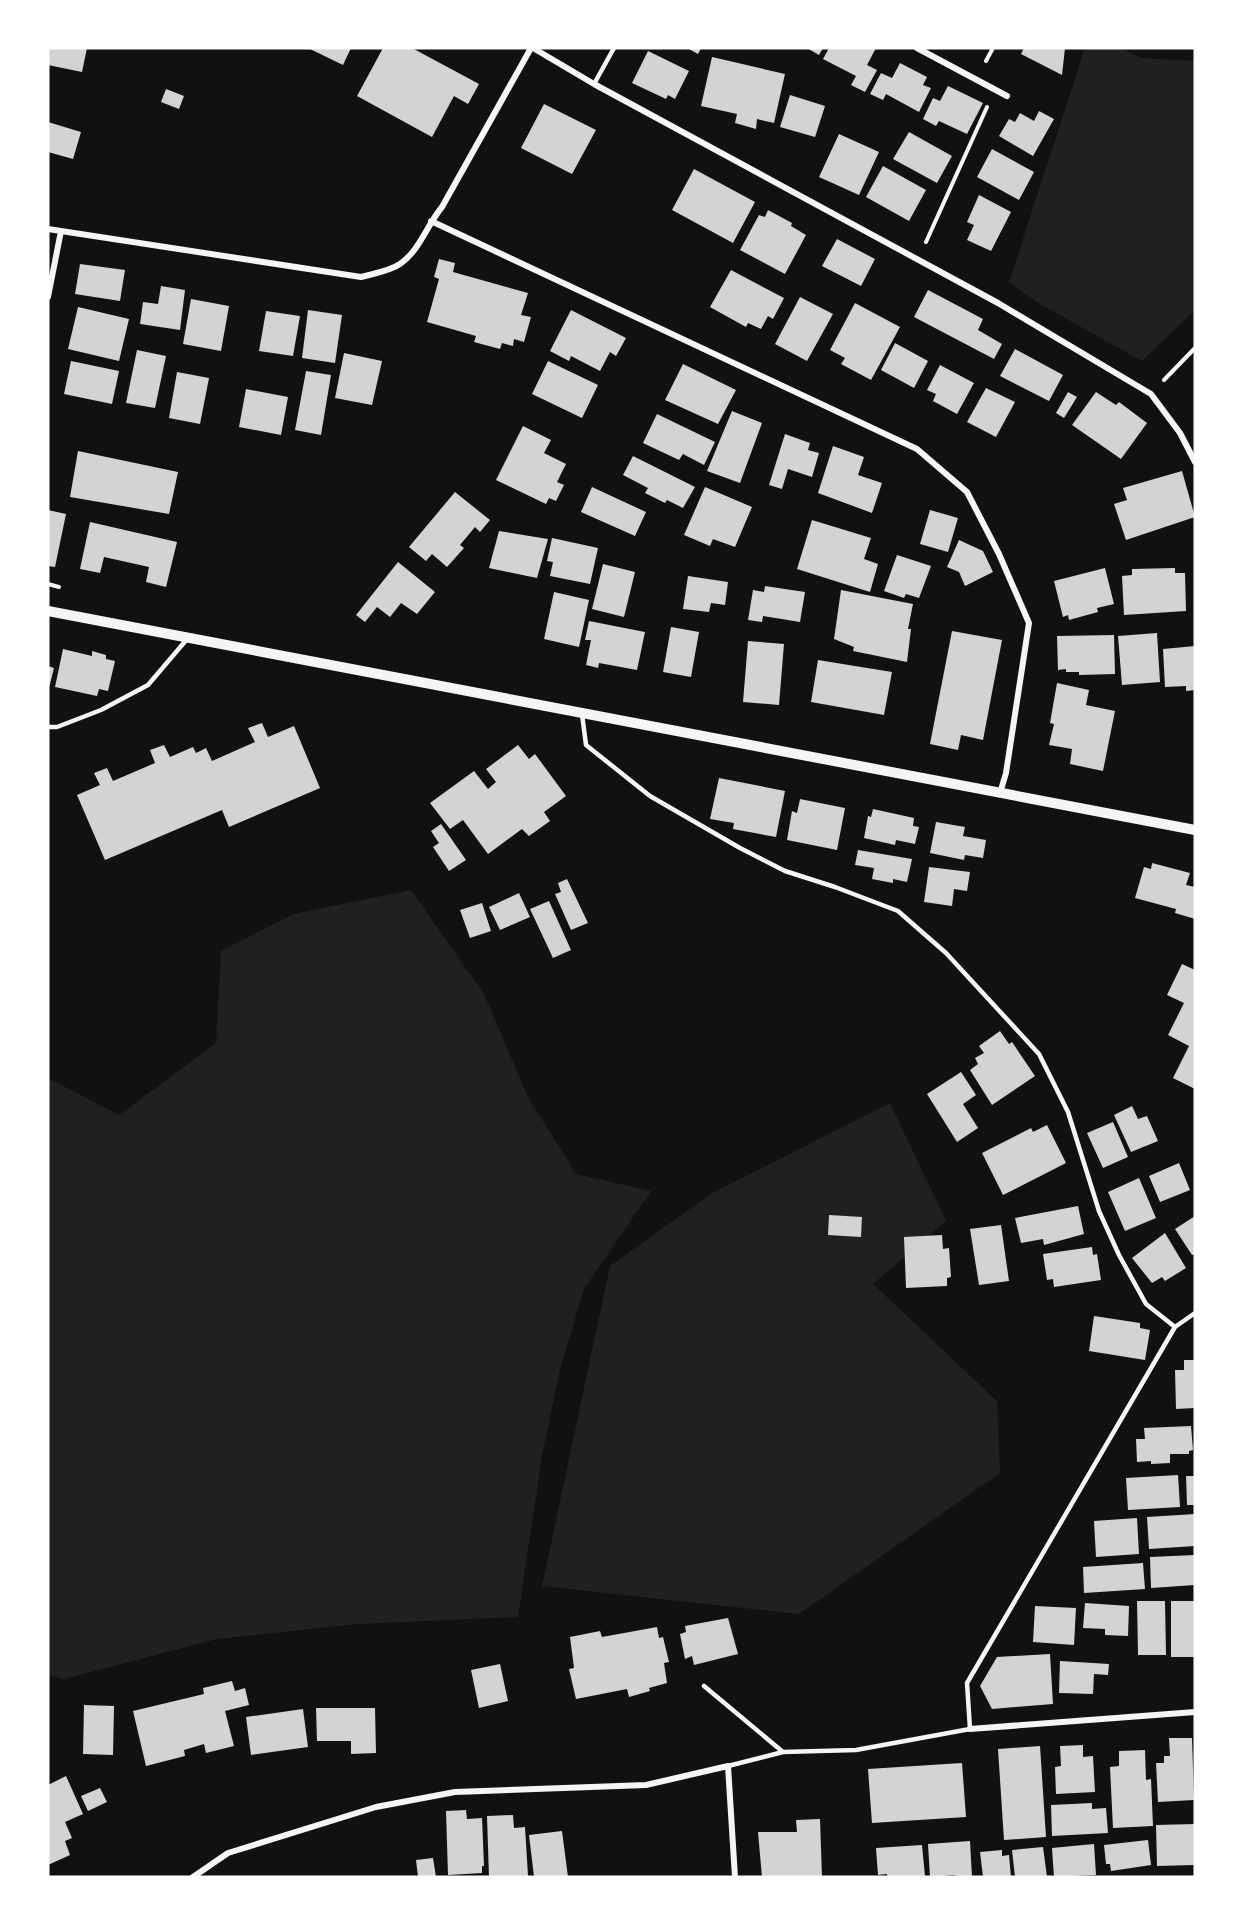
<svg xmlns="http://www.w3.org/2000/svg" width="1243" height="1925" font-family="Poppins,sans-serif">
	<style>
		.green { fill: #202020 }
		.building { fill: #d3d3d3 }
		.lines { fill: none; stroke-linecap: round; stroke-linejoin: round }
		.path { stroke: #f5f5f5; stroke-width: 4 }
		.service { stroke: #f5f5f5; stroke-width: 4.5 }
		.minor { stroke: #f5f5f5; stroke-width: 6 }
		.tertiary { stroke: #f5f5f5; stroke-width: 10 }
	</style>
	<rect width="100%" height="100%" fill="#111"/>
	<!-- green -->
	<path class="green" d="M1085,48H1121L1141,58L1195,61V310L1142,361L1038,303L1009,282Z
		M411,890L484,994L528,1097L576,1174L651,1191L584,1289L560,1369L542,1456L518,1617L358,1624L217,1639L64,1679L48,1675V1078L119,1115L216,1043L221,951L293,914Z
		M890,1103L946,1221L873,1284L997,1401L1000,1473L799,1614L542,1586L610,1266L712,1193Z"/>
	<!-- building -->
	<path class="building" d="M48,48H87L82,72L48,65Z
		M308,48H351L343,65Z
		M383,48H412L479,84L468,104L454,96L432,137L357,96Z
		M687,48H701L698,54Z
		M807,48H823L819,55Z
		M829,48H876L867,65L877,70L865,92L851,85L856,76L823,59Z
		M1024,48H1065L1062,75L1021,54Z
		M648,51L689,71L675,99L668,95L666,99L632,83Z
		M712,57L785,74L774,123L757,119L756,129L735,123L737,114L701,106Z
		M900,63L927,77L923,85L931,88L919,112L886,94L883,100L870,94L881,73L892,78Z
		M948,86L983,103L967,134L939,121L936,126L923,119L933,98L940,101Z
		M166,89L184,96L179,109L161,102Z
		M790,95L825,106L815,137L780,127Z
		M544,104L596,130L572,174L521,148Z
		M1039,111L1054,119L1033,156L999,136L1009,119L1015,122L1020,113L1034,121Z
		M48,122L81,132L73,159L48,152Z
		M909,132L952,156L937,183L893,159Z
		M839,134L879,152L859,195L819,177Z
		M992,149L1034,172L1019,200L977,177Z
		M883,166L926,190L909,221L866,197Z
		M694,169L755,202L733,243L672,210Z
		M979,195L1011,212L991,251L967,240L974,225L967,222Z
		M768,210L792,223L791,226L806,235L785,274L740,250L759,215L765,217Z
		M837,239L875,259L861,286L822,266Z
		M439,259L455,263L453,272L528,293L521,315L531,317L524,342L514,339L513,346L502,343L500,349L474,342L476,336L427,322L439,279L434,277Z
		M80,264L125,270L120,301L75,294Z
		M731,270L784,298L773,319L768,316L761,329L748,323L746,327L710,307Z
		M161,286L185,290L180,330L140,324L143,302L158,304Z
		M928,290L983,319L978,330L1002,344L994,359L914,317Z
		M800,297L833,314L807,361L775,344Z
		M191,299L229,306L221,351L183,344Z
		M855,303L900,327L871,380L841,364L845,358L830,350Z
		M78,307L129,319L119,361L68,349Z
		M308,310L342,315L335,363L302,358Z
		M571,310L626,338L616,356L610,352L600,371L571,356L569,361L550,351Z
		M266,311L300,316L293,356L259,351Z
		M895,343L928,361L914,388L881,370Z
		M1015,349L1063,375L1049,401L1000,376Z
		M137,350L166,356L155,408L126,403Z
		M344,353L382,361L372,405L335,398Z
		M71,361L119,371L112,404L64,394Z
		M548,361L598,385L582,418L532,394Z
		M683,364L736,390L718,424L665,400Z
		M940,365L974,383L957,414L933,401L936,394L927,390Z
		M306,371L331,375L321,435L295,430Z
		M177,372L209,378L200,424L169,418Z
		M986,388L1015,402L996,437L967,422Z
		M246,389L288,397L281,435L239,427Z
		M1068,392L1077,397L1064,418L1056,413Z
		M1096,392L1116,405L1119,402L1147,423L1121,459L1072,425Z
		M732,411L762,423L740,483L707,471Z
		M657,414L715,442L704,465L683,454L679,460L643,443Z
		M523,426L551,440L544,453L566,464L557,482L564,485L556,501L549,498L546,504L496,480Z
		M785,434L810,443L808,450L819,453L812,477L788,469L782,489L769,485Z
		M833,446L864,457L858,475L882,483L872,513L818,493Z
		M78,451L178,472L169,514L70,497Z
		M633,456L695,487L683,508L667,500L665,503L645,493L648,488L623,475Z
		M1182,471L1195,517L1126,540L1114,504L1127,500L1123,488Z
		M592,487L646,512L635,536L581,512Z
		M705,487L752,507L735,547L713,539L710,546L684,535Z
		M455,492L490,520L480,532L475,527L460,545L464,548L447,567L432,554L426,561L409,547Z
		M48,510L66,514L55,567L48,566Z
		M930,510L958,518L948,552L920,544Z
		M812,520L871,538L864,559L878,564L870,592L797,569Z
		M90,522L177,542L166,587L146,582L149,567L104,557L100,573L80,569Z
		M499,531L548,539L537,578L489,568Z
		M552,538L598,548L590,584L550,576L553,562L547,561Z
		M959,540L983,551L993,572L965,586L959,572L947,567Z
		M897,555L931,566L919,598L906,594L904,598L884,591Z
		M398,562L435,592L417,614L401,603L390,617L377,607L365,622L356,615Z
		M603,564L635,572L624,617L592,609Z
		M1105,568L1114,604L1097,608L1098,612L1069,620L1068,615L1063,617L1054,581Z
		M1175,568V573H1185L1186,611L1124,615L1122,576L1132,575V569Z
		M688,576L728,582L725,605L711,603L709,612L683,609Z
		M765,586L805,592L800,622L763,616L762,622L748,620L753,590L764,592Z
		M841,590L913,604L908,629H911L907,662L853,651L854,647L834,639Z
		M554,592L589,600L579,647L544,639Z
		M589,621L645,632L637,670L599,663L598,668L586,665L591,640H585Z
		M671,627L699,632L691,677L663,672Z
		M952,631L1002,640L983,740L961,735L958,750L930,744Z
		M1157,633L1160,682L1122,685L1118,636Z
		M1114,635L1115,674L1079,675V672H1066V669L1058,670L1057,636Z
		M748,641L784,644L779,705L743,702Z
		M1195,646V690L1186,691V686L1165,687L1163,649Z
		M63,649L92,656V651L106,655V659L115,661L108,691L99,689L97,696L55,687Z
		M818,660L892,672L884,715L811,702Z
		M48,666L54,668L49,688H48Z
		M1057,683L1089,690L1086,705L1115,711L1103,771L1070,764L1072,749L1049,745L1054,724L1050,723Z
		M262,723L268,737L294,726L320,788L229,827L222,810L105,860L77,795L100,785L94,773L107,768L113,781L155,763L150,750L164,745L170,757L193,747L196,753L206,748L212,761L255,742L248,728Z
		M518,745L529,759L535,754L566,796L544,812L550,821L529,836L522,829L488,854L463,820L450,829L430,803L474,771L488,789L496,782L486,769Z
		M719,778L785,791L776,837L733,829L734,823L710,819Z
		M800,799L845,808L837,850L787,840L792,811L797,813Z
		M873,809L914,818L913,826L919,827L915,844L896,840L895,845L864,838L868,816L871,817Z
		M936,822L965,827L963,836L986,840L983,858L965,855L964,860L930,853Z
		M441,824L466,860L449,871L433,847L439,843L431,831Z
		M858,850L912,859L907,882L893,879V883L872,879L874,868L855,865Z
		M1152,863L1190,873L1186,885L1195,887V919L1175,913L1176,909L1135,898L1144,867L1151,869Z
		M929,867L970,872L967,891L954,889L952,906L924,902Z
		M567,879L588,923L571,930L555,894L561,892L558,883Z
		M519,893L530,917L500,930L489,907Z
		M549,901L571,950L553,958L530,909Z
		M482,903L491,931L470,938L460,910Z
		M1182,964L1195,970V1089L1173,1078L1189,1046L1168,1035L1184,1003L1167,995Z
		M1000,1031L1009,1044L1012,1042L1035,1076L992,1105L970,1070L978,1064L975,1058L984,1053L979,1046Z
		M961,1072L976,1095L963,1104L978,1128L957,1142L927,1094Z
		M1132,1106L1138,1119L1147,1116L1158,1141L1131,1152L1114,1115Z
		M1113,1122L1128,1157L1103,1168L1087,1133Z
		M1047,1125L1066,1163L1003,1195L982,1153L1031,1128L1033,1132Z
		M1179,1163L1190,1190L1160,1202L1149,1176Z
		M1139,1178L1156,1218L1125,1231L1108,1192Z
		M1078,1206L1084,1234L1044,1245L1043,1239L1021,1243L1015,1218Z
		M829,1215L862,1217L861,1237L828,1235Z
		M1195,1216V1254L1192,1255L1175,1229Z
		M1001,1225L1009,1281L979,1285L970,1229Z
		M1165,1233L1186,1268L1165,1281L1162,1277L1152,1283L1132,1258Z
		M942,1235L943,1249L949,1248L951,1277L947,1278V1286L906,1288L904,1237Z
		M1092,1247L1093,1255L1097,1254L1101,1280L1054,1287L1053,1279L1047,1280L1043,1254Z
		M1094,1316L1140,1323V1328L1150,1330L1145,1360L1089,1351Z
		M1184,1360H1195V1408L1176,1409L1175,1370H1184Z
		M1191,1426L1193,1450L1189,1451V1454H1170V1463L1151,1464V1461L1137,1462L1136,1439H1145L1144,1428Z
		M1178,1475L1180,1507L1128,1510L1126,1478Z
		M1186,1476H1195V1505H1187Z
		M1195,1514V1546L1149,1549L1147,1517Z
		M1137,1518L1139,1554L1096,1557L1094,1521Z
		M1195,1555V1585L1151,1588L1150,1557Z
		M1143,1563L1145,1589L1084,1593L1083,1567Z
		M1137,1601H1165L1166,1655H1138Z
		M1171,1601H1195V1657H1171Z
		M1085,1603L1129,1606L1128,1636L1105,1635V1629L1083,1628Z
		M1035,1606L1076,1608L1074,1645L1033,1642Z
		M728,1618L738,1654L694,1665L692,1656L685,1659L680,1634L686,1632L685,1626Z
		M657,1627L659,1638L663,1637L669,1662L664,1663L667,1683L649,1688L650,1691L629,1697L627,1689L576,1699L569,1669L574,1668L570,1637L600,1631L602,1637Z
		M1050,1654L1053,1704L992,1709L980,1686L997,1657Z
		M1060,1661L1109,1664L1108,1675L1094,1674L1093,1694L1059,1693Z
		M500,1664L508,1701L479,1708L471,1670Z
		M232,1681L235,1691L245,1688L249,1705L225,1711L234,1746L206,1753L204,1744L184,1750L185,1756L146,1766L133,1711L204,1694L203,1688Z
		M84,1705L114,1706L113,1755L83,1754Z
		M316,1708H375L376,1753L351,1754V1741H317Z
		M303,1709L308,1747L251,1755L246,1717Z
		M1169,1738H1192L1194,1800L1158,1802L1156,1763H1164V1756H1170Z
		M1083,1745V1757L1093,1756L1095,1792L1056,1794L1055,1767L1061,1766L1060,1746Z
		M1040,1746L1046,1837L1004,1840L998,1749Z
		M1145,1750L1146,1780L1151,1779L1153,1826L1113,1828L1110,1767L1119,1766V1751Z
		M962,1763L966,1817L872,1823L868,1769Z
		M66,1776L83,1814L65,1822L72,1838L65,1841L70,1855L48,1865V1785Z
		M100,1788L107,1802L88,1811L81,1796Z
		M1092,1803V1809L1106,1808L1108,1833L1052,1836L1051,1805Z
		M466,1810L467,1819L482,1818L484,1866H482V1873L448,1875L446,1811Z
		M513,1815L514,1828L525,1827L528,1876L489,1877L487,1816Z
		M820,1819L822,1877H762L758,1832H797L796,1820Z
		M1195,1824V1865L1157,1866L1156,1825Z
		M562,1831L568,1877H534L529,1835Z
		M1148,1840L1151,1865L1111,1871L1110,1864H1106L1104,1845Z
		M970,1841L972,1877H955V1875L930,1877L928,1844Z
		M1094,1844L1096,1875L1054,1877L1052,1848Z
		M922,1845L925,1876L887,1877V1874L878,1875L876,1848Z
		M1043,1847L1047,1877H1015L1012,1850Z
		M1002,1850V1856L1009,1855L1011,1877H983L980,1852Z
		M433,1858L436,1877H418L416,1860Z"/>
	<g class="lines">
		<!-- path -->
		<path class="path" d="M986,61L993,48
			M926,242L987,107
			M1164,380L1195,348
			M48,584L59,587"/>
		<!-- service -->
		<path class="service" d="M594,84L614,48
			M582,714L586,745L650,796L740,848L785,871L835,887L898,911L946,953L1039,1054L1068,1112L1099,1211L1119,1255L1146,1304L1175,1327
			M48,727H57L101,710L148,685L188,638
			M704,1686L783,1752
			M728,1766L783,1752L856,1750L970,1729L967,1683L1175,1327L1195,1313"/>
		<!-- minor -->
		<path class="minor" d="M533,48L594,84L998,303L1151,394L1180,433L1195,462
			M917,48L1007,96
			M431,221L917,449L967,492L999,554L1029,623L1006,773L1000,793
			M48,229L361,277C372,274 390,271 400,264C420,250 427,225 442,207L531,48
			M48,297L61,231
			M970,1729L1195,1712
			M193,1877L228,1853L376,1807L455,1792L646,1785L728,1766L735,1877"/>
		<!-- tertiary -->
		<path class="tertiary" d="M48,611L1195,830"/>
	</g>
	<!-- border -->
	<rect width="1243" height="1925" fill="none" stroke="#ffffff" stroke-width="99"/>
</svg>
